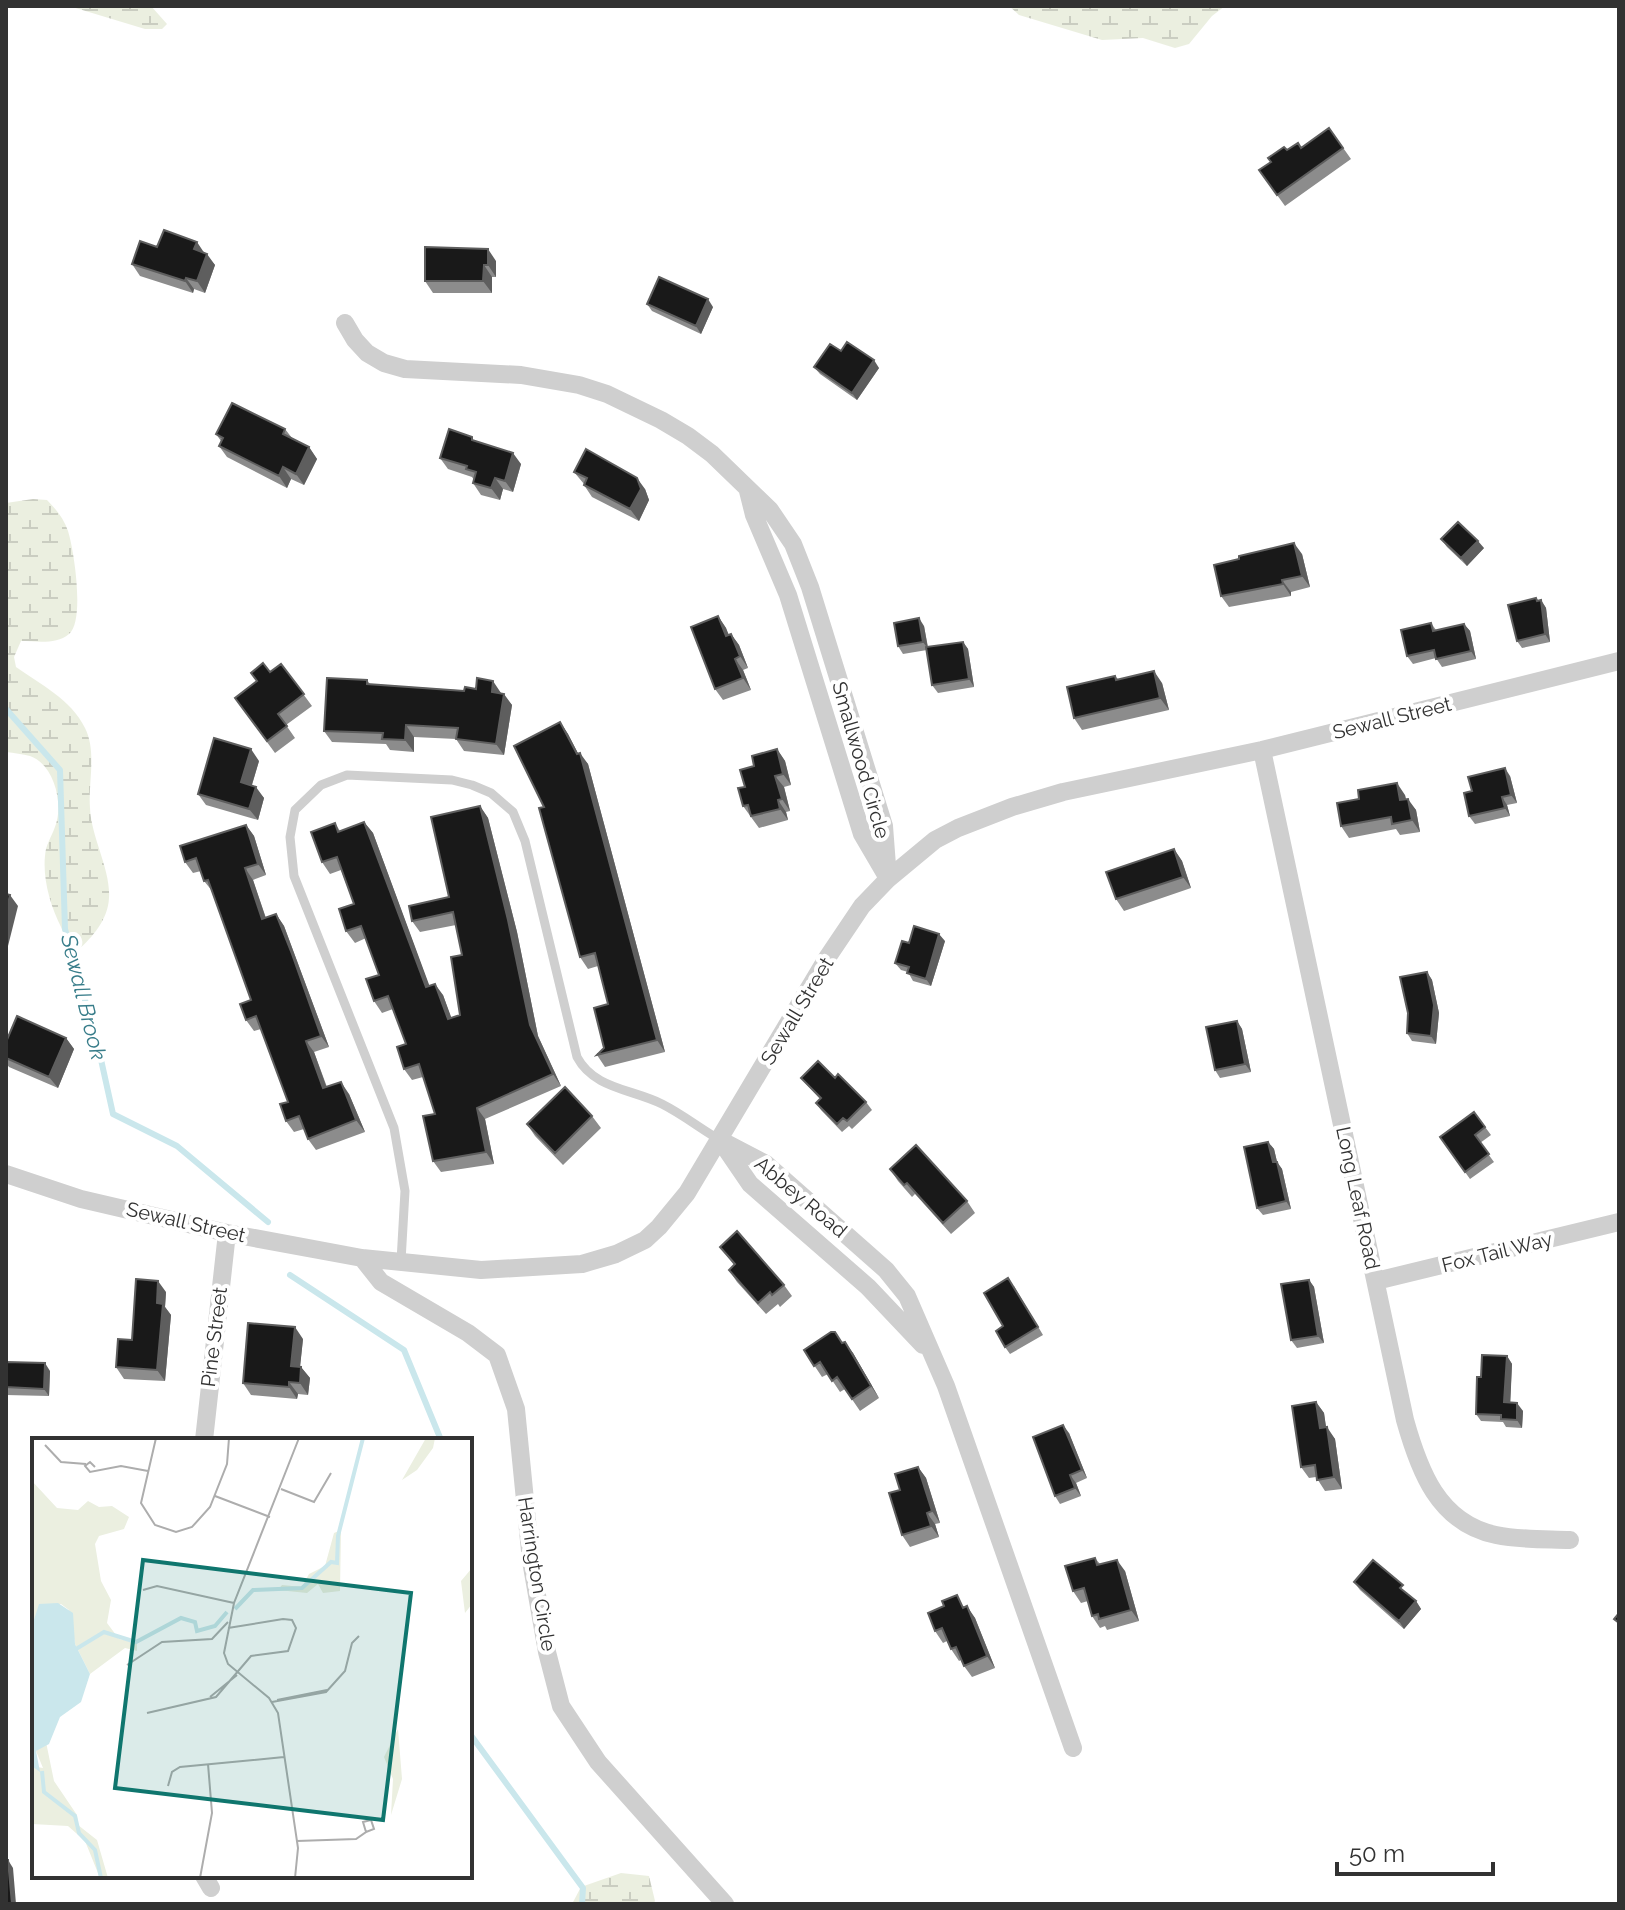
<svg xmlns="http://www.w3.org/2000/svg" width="1625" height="1910" font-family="Raleway,sans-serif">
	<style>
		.wetland { fill: url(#wetland-marsh) }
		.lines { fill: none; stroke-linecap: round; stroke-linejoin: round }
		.stream { stroke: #cae7ec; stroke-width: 6 }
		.service { stroke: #cfcfcf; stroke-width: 9 }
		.minor { stroke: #cfcfcf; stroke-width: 18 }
		.wall { fill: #8c8c8c }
		.shaded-wall { fill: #5e5e5e }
		.building { fill: #191919; stroke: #5e5e5e; stroke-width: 2 }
		.labels { text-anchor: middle; stroke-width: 8; stroke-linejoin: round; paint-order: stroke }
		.street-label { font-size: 20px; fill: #323232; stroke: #fff }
		.water-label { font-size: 22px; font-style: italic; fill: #387d8a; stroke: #fff }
		.inset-river { fill: none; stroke: #cae7ec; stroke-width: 4 }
		.inset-road { fill: none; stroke: #adadad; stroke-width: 2 }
		.view { fill: #0f766e; fill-opacity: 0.15; stroke: #0f766e; stroke-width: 4 }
		.inset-edge { fill: none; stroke: #323232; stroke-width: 4 }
	</style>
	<defs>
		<pattern id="wetland-marsh" width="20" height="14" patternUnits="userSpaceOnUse" patternTransform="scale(2)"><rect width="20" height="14" fill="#ebefe0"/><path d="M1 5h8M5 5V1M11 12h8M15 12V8" fill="none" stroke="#cacdc1"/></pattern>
	</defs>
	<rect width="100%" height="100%" fill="#fff"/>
	<!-- wetland -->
	<path class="wetland" d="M69,6H151L167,24L162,29H145Z
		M1009,6H1225L1212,16L1189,44L1175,48L1143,38L1102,40L1019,15Z
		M33,499L47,500C56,509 64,519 68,531C74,550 85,621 69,634C56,645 36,641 21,641L14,657L16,667C41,685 71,699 85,728C97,752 88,782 90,808C91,837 111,870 109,898C108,919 93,937 78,950C68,948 65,937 61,927C50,905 41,875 46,849C49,839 55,830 57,820C62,799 53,764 30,756C23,754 14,753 6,752V503Z
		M621,1873L649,1876L655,1901L653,1904H572L581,1887Z"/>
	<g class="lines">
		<!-- stream -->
		<path class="stream" d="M6,709L60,770L65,929L98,1046L113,1114L177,1146L268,1222
			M290,1275L404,1350L441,1440
			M470,1734L583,1888L582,1904"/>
		<!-- service -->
		<path class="service" d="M401,1261L405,1191L394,1128L294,876L290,837L295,810L321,785L347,775L452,780L472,785L491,793L513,812L525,841L577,1057C594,1089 632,1089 662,1104C682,1114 701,1129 720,1140"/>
		<!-- minor -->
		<path class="minor" d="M345,323L355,340L367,353L384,363L405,369L521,375L579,385L607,394L661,420L688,436L712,454L770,510L793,544L810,587L884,826L888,879
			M748,491L754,515L788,595L862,834L886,875
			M1262,750L1405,1420C1419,1470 1438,1523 1496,1535C1520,1540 1546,1539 1570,1540
			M720,1140L766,1164L886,1270L907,1296L946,1386L1073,1748
			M722,1143L750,1184L868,1287L923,1345
			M6,1174L81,1199L227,1233L362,1258L481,1270L582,1264L616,1254L645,1240L659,1227L687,1193L827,958L862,906L888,879L935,840L958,828L1012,807L1063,792L1262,750L1619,661
			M362,1258L381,1282L468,1333L497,1355L516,1409L531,1561L547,1652L561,1706L598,1762L725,1904
			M1376,1281L1619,1222
			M204,1440L227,1233
			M204,1876L211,1888"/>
	</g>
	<!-- wall -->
	<path class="wall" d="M1329,128L1351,159L1285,206L1259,170L1287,150L1301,148Z
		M157,247L204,253L215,265L205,293L194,289L193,293L140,276L132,264Z
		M496,261V277H492V293H433L425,281Z
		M647,304L713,307L701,334L652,311Z
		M841,351L879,368L857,400L820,374L814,367Z
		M285,429L292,438L309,447L317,459L304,485L291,479L287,488L227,457L219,446L221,441L216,434Z
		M476,441L521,464L513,492L503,489L500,500L481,495L473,483L474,480L472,477L448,469L440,458Z
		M574,472L645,489L649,500L639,521L592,497L584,485V484Z
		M1441,539L1484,548L1467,566L1447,547Z
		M1302,554L1310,587L1291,592V596L1229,607L1221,596Z
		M1541,600L1546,608L1550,642L1522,648L1517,641L1538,601Z
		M718,616L726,628L728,635L731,634L739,645L748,668L743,670L751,690L723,700L715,689Z
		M1431,623L1436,630L1464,624L1470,631L1476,659L1442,667L1436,658L1413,664L1407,656Z
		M924,626L928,647L963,642L968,649L974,687L938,693L932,685L927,650L903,654L898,646Z
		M281,664L312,706L286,725L295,738L275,753L235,698Z
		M1115,676L1118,679L1162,683L1169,710L1082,730L1074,718Z
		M367,680L370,684L501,693L512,705L504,755L464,751L456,739L414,737V752L390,750L386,744L332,742L324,731Z
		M560,722L568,734L578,754L588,764L665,1052L605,1067L597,1055L604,1048L608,1004L598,966L588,969L580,957L544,807Z
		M777,749L785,761L791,785L784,787L790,811L786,812L788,820L759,828L743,806L745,787L754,766Z
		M259,761L252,785L264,798L258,820L206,805L198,794Z
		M1510,776L1517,803L1507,805L1510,816L1475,824L1469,816L1472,791Z
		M1405,795L1406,799L1416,810L1420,832L1400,835L1396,829L1349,838L1341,826Z
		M480,806L488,818L517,932L538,1036L561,1086L485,1119L494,1164L441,1172L433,1161L435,1114L423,1077L412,1080L404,1069L406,1044L393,1009L382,1013L374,1001L379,975L366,938L355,943L346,931L354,904L341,870L330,874L322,862L335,823L340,831L364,822L373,833L429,986L443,995L451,1018L460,1015L462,955L456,925L420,932L412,921L449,897Z
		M246,825L254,836L266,875L253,880L266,918L276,914L284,926L329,1047L314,1052L327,1087L349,1094L365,1132L316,1150L308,1139L304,1129L294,1132L286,1121L288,1102L261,1029L254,1031L246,1020L251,1000L213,892L204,881L201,871L193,873L185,862Z
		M1174,849L1182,861L1191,888L1124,911L1116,899Z
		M945,941L931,986L913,981L908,972L901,970L895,963L909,943Z
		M1427,972L1432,980L1439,1013L1436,1044L1412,1041L1407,1033Z
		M1237,1021L1242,1029L1251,1072L1220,1078L1215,1070Z
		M66,1038L74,1049L58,1088L9,1067L6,1063V1042Z
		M801,1078H835L866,1102L872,1110L852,1129L849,1126L842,1132L821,1110L816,1103L820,1099L807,1085Z
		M1474,1112L1491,1135L1480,1143L1494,1162L1470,1179L1440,1137Z
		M592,1116L601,1128L563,1165L535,1136L527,1124Z
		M1268,1142L1274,1149L1277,1162L1282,1169L1291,1209L1263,1215L1257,1208Z
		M890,1169L967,1201L975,1213L951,1234L915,1194L912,1197L898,1181Z
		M720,1247L784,1285L792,1296L780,1307L778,1304L766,1314L737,1282L729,1270L734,1265Z
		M1309,1280L1314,1287L1324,1343L1297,1348L1291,1340Z
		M1014,1286L1043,1335L1010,1354L1005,1347L1003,1326Z
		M166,1292L165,1307L171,1315L165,1381L124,1379L116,1367Z
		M303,1339L300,1366L310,1378L308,1395L298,1394L297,1399L251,1395L243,1383Z
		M843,1343L853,1353L879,1398L860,1411L845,1389L840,1392L828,1374L822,1377L804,1350Z
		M1507,1356L1512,1364L1510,1402L1523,1411L1522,1428L1506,1427L1503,1422L1481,1421L1476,1414L1481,1377Z
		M6,1362L50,1371L49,1396L6,1395Z
		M1316,1402L1324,1413L1326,1428L1335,1439L1342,1489L1325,1491L1316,1477L1309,1478L1301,1467Z
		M1069,1433L1087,1478L1076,1483L1081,1496L1060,1504L1055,1496Z
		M918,1467L926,1478L940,1523L935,1524L939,1537L910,1547L902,1535L900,1490Z
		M1095,1558L1100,1564L1125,1571L1139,1621L1107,1630L1105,1626L1100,1628L1092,1616L1088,1601L1081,1603L1073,1591Z
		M1354,1582L1408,1593L1407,1594L1416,1601L1421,1609L1404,1629L1360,1590Z
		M966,1607L975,1618L995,1668L972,1677L964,1666L961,1660L959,1661L951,1649L947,1641L943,1643L935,1631Z"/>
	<!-- shaded-wall -->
	<path class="shaded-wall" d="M197,242L205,254L194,249Z
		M488,249L496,261V277L488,265Z
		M207,254L215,265L205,293L197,281Z
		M484,265L492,277V293L483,281Z
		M186,278L194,289L193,293L185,281Z
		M708,299L713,307L701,334L696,326Z
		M874,360L879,368L857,400L852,393Z
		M309,447L317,459L304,485L296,474Z
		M513,453L521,464L513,492L505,481Z
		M283,467L291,479L287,488L279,476Z
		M495,478L503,489L500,500L491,488Z
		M637,478L645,489L649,500L639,521L630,509Z
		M1478,541L1484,548L1467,566L1461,558Z
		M1294,543L1302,554L1310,587L1302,576Z
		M1282,580L1291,592V596L1283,584Z
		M1536,598L1542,606L1541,600L1546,608L1550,642L1545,634Z
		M718,616L726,628L734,647L726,636Z
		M919,618L924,626L928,649L923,642Z
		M1464,624L1470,631L1476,659L1471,651Z
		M731,634L739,645L748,668L740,656Z
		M963,642L968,649L974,687L969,679Z
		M735,659L743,670L751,690L743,678Z
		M1154,671L1162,683L1169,710L1160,698Z
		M493,681L501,693L500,703L492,692Z
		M504,694L512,705L504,755L496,744Z
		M560,722L568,734L581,759L580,753L588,764L665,1052L657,1040L577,754Z
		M406,725L414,737V752L405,740Z
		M251,749L259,761L249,794L241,782Z
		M777,749L785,761L791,785L783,774Z
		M1505,768L1510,776L1517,803L1511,795Z
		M775,776L784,787L790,811L782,799Z
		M1397,783L1405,795L1408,811L1400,800Z
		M256,787L264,798L258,820L249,809Z
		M1502,797L1507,805L1510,816L1505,808Z
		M1408,799L1416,810L1420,832L1412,820Z
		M778,800L786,812L788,820L780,809Z
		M480,806L488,818L517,932L538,1036L561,1086L553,1074L530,1025Z
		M364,822L373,833L434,998L426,987Z
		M246,825L254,836L266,875L258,864Z
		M1174,849L1182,861L1191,888L1183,877Z
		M245,868L253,880L270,931L262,919Z
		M10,895L18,906L6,954V912Z
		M276,914L284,926L329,1047L321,1036Z
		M939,934L945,941L931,986L926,979Z
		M1427,972L1432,980L1439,1013L1436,1044L1431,1036Z
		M435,984L443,995L456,1030L448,1019Z
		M1237,1021L1242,1029L1251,1072L1245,1064Z
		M66,1038L74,1049L58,1088L49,1077Z
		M306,1041L314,1052L331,1100L323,1088Z
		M341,1082L349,1094L365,1132L356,1120Z
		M477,1108L485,1119L494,1164L486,1152Z
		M1268,1142L1274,1149L1279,1170L1273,1162Z
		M1277,1162L1282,1169L1291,1209L1286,1201Z
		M1309,1280L1314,1287L1324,1343L1318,1336Z
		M158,1281L166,1292L165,1307L171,1315L165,1381L157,1370V1303Z
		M295,1327L303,1339L299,1377L291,1366Z
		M845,1342L853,1353L879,1398L871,1386Z
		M1507,1356L1512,1364L1510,1410L1504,1402Z
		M45,1363L50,1371L49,1396L44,1389Z
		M301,1367L310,1378L308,1395L300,1383Z
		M289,1382L298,1394L297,1399L289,1387Z
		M1316,1402L1324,1413L1328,1440L1320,1428Z
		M1517,1403L1523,1411L1522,1428L1517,1420Z
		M1063,1425L1069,1433L1087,1478L1082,1470Z
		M1327,1427L1335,1439L1342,1489L1334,1477Z
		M918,1467L926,1478L940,1523L932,1511Z
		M1070,1475L1076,1483L1081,1496L1075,1488Z
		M927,1513L935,1524L939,1537L931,1526Z
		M1117,1560L1125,1571L1139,1621L1131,1610Z
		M1416,1601L1421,1609L1404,1629L1399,1621Z
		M967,1606L975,1618L995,1668L987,1656Z
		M8,1860L13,1868L16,1904H12Z"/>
	<!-- building -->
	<path class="building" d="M1329,128L1343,148L1277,195L1259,170L1271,162L1268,158L1284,147L1287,150L1298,143L1301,148Z
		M164,230L197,242L194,249L207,254L197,281L186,278L185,281L132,264L140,241L157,247Z
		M425,247L488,249V265H484L483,281H425Z
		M659,277L708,299L696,326L647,304Z
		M847,342L874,360L852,393L814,367L830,344L841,351Z
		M232,403L285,429L283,434L309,447L296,474L283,467L279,476L219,446L223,438L216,434Z
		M449,429L472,437V440L513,453L505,481L495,478L491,488L473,483L476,472L466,469L467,466L440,458Z
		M586,449L637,478L641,489L630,509L584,485L587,478L574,472Z
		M1458,522L1478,541L1461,558L1441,539Z
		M1294,543L1302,576L1282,580L1283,584L1221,596L1214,565L1239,559V556Z
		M1536,598L1537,601L1541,600L1545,634L1517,641L1508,605Z
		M718,616L726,636L731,634L740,656L735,659L743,678L715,689L691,627Z
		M919,618L923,642L898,646L894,623Z
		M1431,623L1433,631L1464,624L1471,651L1436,659L1434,650L1407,656L1401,630Z
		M963,642L969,679L932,685L926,647Z
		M263,663L270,672L281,664L304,694L278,714L287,726L267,741L235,698L257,681L251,673Z
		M1154,671L1160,698L1074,718L1067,687L1115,676L1116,680Z
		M327,678L367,680V684L464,691L465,687L476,689L477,678L493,681L492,692L504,694L496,744L456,739L458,728L406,725L405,740L382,739L383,733L324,731Z
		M560,722L577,754L580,753L657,1040L597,1055L604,1048L594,1008L608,1004L595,953L580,957L539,808L544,807L514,746Z
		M214,738L251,749L241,782L256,787L249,809L198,794Z
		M777,749L783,774L775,776L782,799L778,800L780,809L751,816L748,805L743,806L738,788L745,787L740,770L754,766L752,756Z
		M1505,768L1511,795L1502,797L1505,808L1469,816L1464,793L1472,791L1468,777Z
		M1397,783L1400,800L1408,799L1412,820L1392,824L1391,817L1341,826L1337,803L1359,799L1358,790Z
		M480,806L508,920L530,1025L553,1074L477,1108L486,1152L433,1161L423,1116L435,1114L419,1064L404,1069L397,1047L406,1044L388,996L374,1001L366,979L379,975L361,926L346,931L339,909L354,904L337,857L322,862L311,832L335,823L338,832L364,822L426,987L435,984L448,1019L460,1015L451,957L462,955L453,912L412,921L409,906L449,897L431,817Z
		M246,825L258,864L245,868L262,919L276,914L292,954L321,1036L306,1041L323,1088L341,1082L356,1120L308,1139L299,1116L286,1121L280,1104L288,1102L256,1016L246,1020L240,1004L251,1000L208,880L204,881L196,858L185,862L180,846Z
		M1174,849L1183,877L1116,899L1106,872Z
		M6,894L10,895L6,912Z
		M914,926L939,934L926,979L907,973L909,967L895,963L902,941L909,943Z
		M1427,972L1434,1005L1431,1036L1407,1033L1408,1013L1400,977Z
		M17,1016L66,1038L49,1077L6,1058V1042Z
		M1237,1021L1245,1064L1215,1070L1206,1027Z
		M818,1061L835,1078L838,1074L866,1102L847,1121L843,1118L837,1124L816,1103L821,1098L801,1078Z
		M565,1087L592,1116L555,1153L527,1124Z
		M1474,1112L1485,1127L1475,1135L1489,1154L1465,1172L1440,1137Z
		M1268,1142L1273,1162H1277L1286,1201L1257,1208L1244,1147Z
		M916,1145L967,1201L943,1223L907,1183L904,1185L890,1169Z
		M737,1231L784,1285L772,1295L770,1292L758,1303L729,1270L735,1264L720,1247Z
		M1008,1278L1038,1327L1005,1347L996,1331L1003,1326L984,1293Z
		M136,1279L158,1281L157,1303L163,1304L157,1370L116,1367L118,1339L132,1340Z
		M1309,1280L1318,1336L1291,1340L1281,1284Z
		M248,1323L295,1327L291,1366L301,1367L300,1383L289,1382V1387L243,1383Z
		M831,1332H835L842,1343L845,1342L871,1386L852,1399L837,1377L832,1381L820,1362L814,1366L804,1350Z
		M1482,1355L1507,1356L1504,1402L1517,1403V1420L1501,1419V1415L1476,1414L1477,1377H1481Z
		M6,1362L45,1363L44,1389L6,1387Z
		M1316,1402L1320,1428L1327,1427L1334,1477L1317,1480L1315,1465L1301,1467L1292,1406Z
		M1063,1425L1082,1470L1070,1475L1075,1488L1055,1496L1033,1437Z
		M918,1467L932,1511L927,1513L931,1526L902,1535L889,1493L900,1490L895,1474Z
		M1095,1558L1097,1565L1117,1560L1131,1610L1099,1619L1098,1614L1092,1616L1084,1588L1073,1591L1065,1566Z
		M1373,1560L1403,1585L1400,1588L1416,1601L1399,1621L1354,1582Z
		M957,1595L963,1608L967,1606L987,1656L964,1666L956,1647L951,1649L942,1628L935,1631L928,1613L944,1606L942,1601Z
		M1619,1613V1623L1614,1619Z
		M6,1860H8L12,1904H6Z"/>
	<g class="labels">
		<!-- street labels -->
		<g class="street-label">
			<text transform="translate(1392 718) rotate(-14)" y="7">Sewall Street</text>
			<text transform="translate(861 760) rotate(74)" y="7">Smallwood Circle</text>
			<text transform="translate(797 1011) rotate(-59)" y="7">Sewall Street</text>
			<text transform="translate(801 1197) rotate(40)" y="7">Abbey Road</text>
			<text transform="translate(1358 1198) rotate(78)" y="7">Long Leaf Road</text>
			<text transform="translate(186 1222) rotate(13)" y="7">Sewall Street</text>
			<text transform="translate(1497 1252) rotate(-14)" y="7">Fox Tail Way</text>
			<text transform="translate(214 1337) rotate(-83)" y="7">Pine Street</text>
			<text transform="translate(537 1574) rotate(81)" y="7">Harrington Circle</text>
		</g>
		<!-- water labels -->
		<g class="water-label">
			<text transform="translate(84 997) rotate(76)" y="8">Sewall Brook</text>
		</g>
	</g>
	<!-- overview -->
	<g transform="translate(32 1438)">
		<rect width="440" height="440" fill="#fff"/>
		<path d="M394,0H403L401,10L385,32L370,42ZM0,43L25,70L46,72L56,63L67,69L80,68L97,79L92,91L67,98L63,106L69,143L79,162L75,185L87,201L105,204V213L93,210L58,236L43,206L37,172L29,166H9L0,195ZM309,92L308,153L291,155L286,146L275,155L246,152L250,147L270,149L277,136L293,128L302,95ZM440,130V166L433,175L429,143ZM366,291L370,341L359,377L361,341L352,319ZM14,304L22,343L45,377L46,387L65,402L76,440H68L53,403L36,388L0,386V328L11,330L4,313Z" fill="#ebefe0"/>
		<path d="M26,165L41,175L43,206L58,236L49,264L28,279L17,306L4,313L8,334L0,328L1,185L7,166Z" fill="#cae7ec"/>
		<path class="inset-river" d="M203,171L221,152L270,150L299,124L305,125L306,98L331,0M44,211L72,194L104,204L149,180L163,184L165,193L183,188L195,174M10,333L12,354L43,378L47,395L63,412L69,440"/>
		<path class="inset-road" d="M124,0L109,65L123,87L144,94L160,89L178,69L195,26L197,0M13,7L29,24L54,26M63,29L58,24L53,28L58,34L89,28L116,33M249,51L282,64L299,35M183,58L238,79M111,152L125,148L202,165M95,227L130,204L180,201L196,184M178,259L205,237M245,262L295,252M240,264L294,254L313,233L320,205L327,198M115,275L184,259L219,218L256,213L264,190L260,182L251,181L196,190M136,348L140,334L148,329L252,319M265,403L324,401L334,394L331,384L339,382L342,391L334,394M168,440L180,375L176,326M263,440L266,410L246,275L237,260L196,226L192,215L202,165L267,0"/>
		<path class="view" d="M111,122L379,155L351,382L83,350Z"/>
		<rect width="440" height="440" class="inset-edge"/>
	</g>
	<!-- border -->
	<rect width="1625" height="1910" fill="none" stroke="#323232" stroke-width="16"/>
	<!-- scale -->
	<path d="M1337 1862v12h156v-12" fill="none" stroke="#323232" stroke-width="4"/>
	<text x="1349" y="1862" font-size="24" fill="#323232" stroke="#ffffff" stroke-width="6" paint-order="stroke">50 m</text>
</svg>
